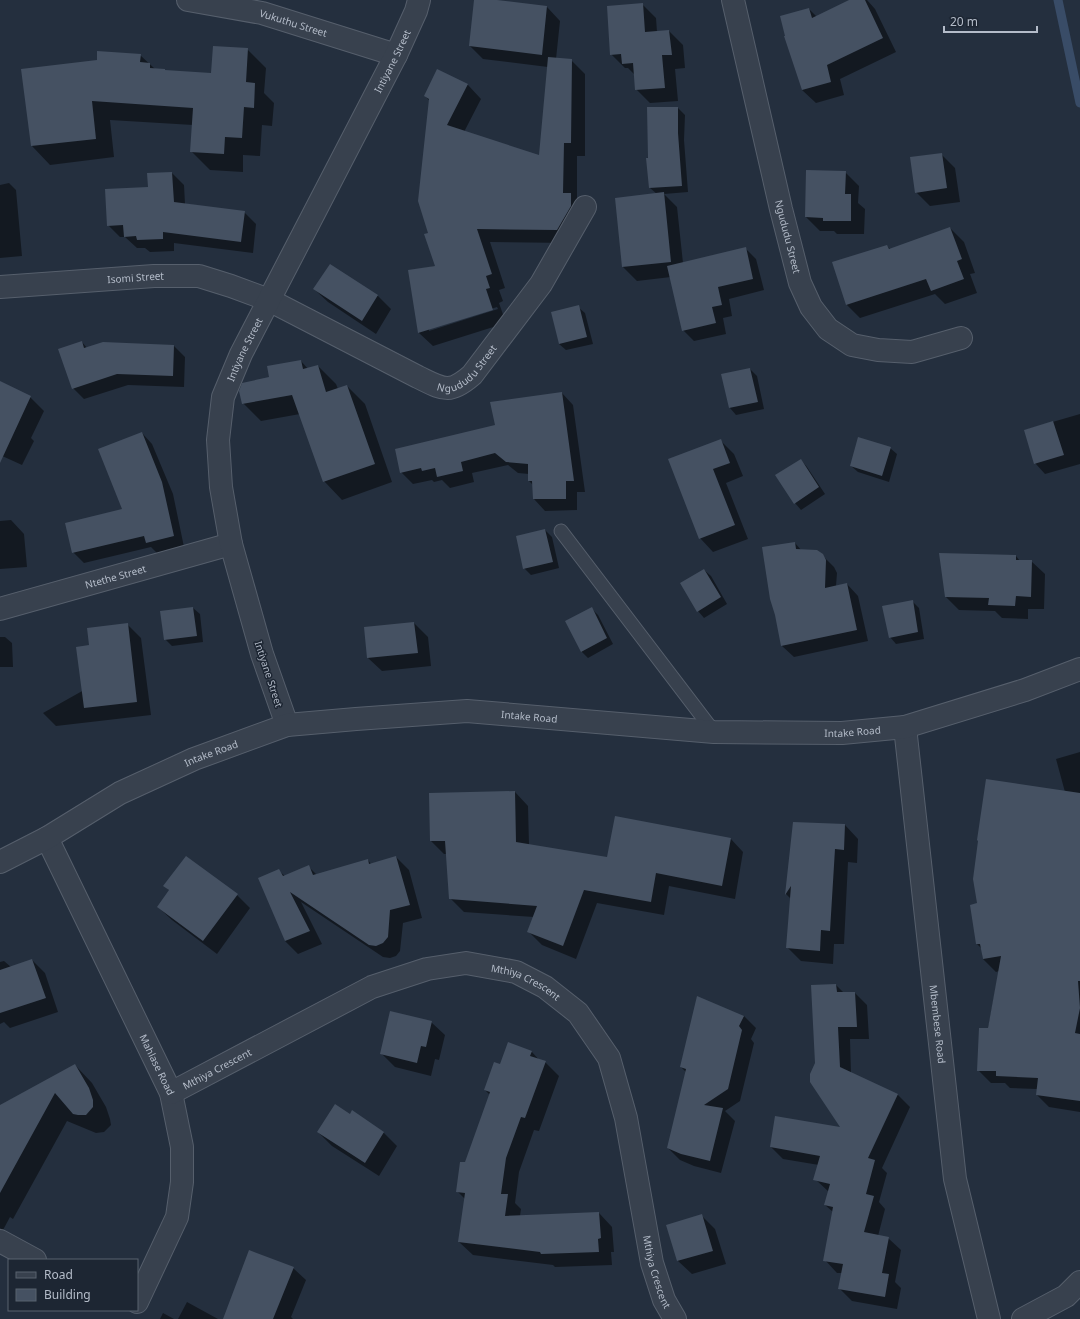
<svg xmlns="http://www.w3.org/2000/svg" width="1080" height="1319" font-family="'Noto Sans',sans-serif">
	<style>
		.shadow { fill: #0007; fill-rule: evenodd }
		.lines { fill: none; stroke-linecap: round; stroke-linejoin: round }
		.stream { stroke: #394c67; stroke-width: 9 }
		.building { fill: #455162 }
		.service-casing { stroke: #565f6c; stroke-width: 15 }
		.minor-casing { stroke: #565f6c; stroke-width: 24 }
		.tertiary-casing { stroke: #565f6c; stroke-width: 24 }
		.service { stroke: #38414e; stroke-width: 13 }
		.minor { stroke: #38414e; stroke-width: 22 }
		.tertiary { stroke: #38414e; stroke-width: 22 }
		.labels { text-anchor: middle; stroke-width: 3; stroke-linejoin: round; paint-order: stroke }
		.street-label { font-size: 10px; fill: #b4bcc9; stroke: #1d2633 }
	</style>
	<rect width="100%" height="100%" fill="#242f3e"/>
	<!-- shadow -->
	<path class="shadow" d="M475,0H489L547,7L560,21L556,59L571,60L585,74V156H577V200L584,208L571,243L490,242L505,288L499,290L503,301L499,303L506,323L433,346L419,333L409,271L436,266L430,233L429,100L425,96L438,71L468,85L481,99L464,132L540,157L548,67L483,59L470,46ZM497,307L498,309L429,331V329Z
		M851,0H867L875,9L896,52L840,79L844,95L816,103L802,90L809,9L817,17Z
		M642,4L656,18L657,32L669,31L683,45L685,68L675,69L678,101L650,103L636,89L635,75L628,68H625L611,54Z
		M247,49L266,68L264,93L274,103L272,126L262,125L260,156L243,155V172L210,170L191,151L193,125L110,120L114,157L50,165L32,146L28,118L140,55L155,69L166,71L212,74Z
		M678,108L685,115L684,140L688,192L664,194L677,207L683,263L745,248L756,259L764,290L729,299L732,316L723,318L726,334L694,341L683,330L671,277L637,281L623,267L616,199L657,194L650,188L647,159Z
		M941,154L955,168L960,202L930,206L916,192Z
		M845,172L859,186L858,203L865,209L864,234H837L834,231H820L806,217Z
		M172,173L184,185L185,204L244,212L256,224L253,253L174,243V251L150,252L145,248H137L125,237H120L108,225L149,188Z
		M9,183L16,190L22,256L0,258V185Z
		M950,228L964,242L975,273L970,274L977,293L945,304L935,294L860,318L846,304L887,246L891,250Z
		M314,289L378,296L391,309L376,334L328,302Z
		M578,307L585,313L593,344L566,350L559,344Z
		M82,342L87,348L174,346L185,357L184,387L128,385L84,399L73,388Z
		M301,361L308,369L318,366L336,384L338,389L347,386L365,404L392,482L342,500L324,481L300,414L261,421L243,403L270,378Z
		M750,369L757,376L764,409L736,415L730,408L723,375Z
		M0,382L30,397L44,411L31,438L34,441L22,465L0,455Z
		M562,393L573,405L585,492H577V510L545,511L534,499L533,485L529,481V474L518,473L508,465L472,473L474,482L450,488L442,480L434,482L432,480L413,484L401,472Z
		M1080,414V464L1045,474L1035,463L1025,430Z
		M142,433L152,444L173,494L184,547L157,553L151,547L84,563L73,552L123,510Z
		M721,441L734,454L743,476L726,483L748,539L713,552L700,538L670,460Z
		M890,448L897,454L889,482L858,472L851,466Z
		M801,460L807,467L825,494L801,510L795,503Z
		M11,520L24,534L27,567L0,569V521Z
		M545,530L552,537L559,568L531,575L524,568Z
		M795,543L802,551L822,555L834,567L837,573L836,586L847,584L858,596L868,641L794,657L782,646Z
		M1016,556L1020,561H1031L1045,574L1044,609H1028V619L1002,618L995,611L959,610L946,597Z
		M704,570L711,576L727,604L704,618L698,611Z
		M912,601L919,608L924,639L896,644L890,637Z
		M193,608L200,614L203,642L172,646L165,639Z
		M592,609L598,615L613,644L588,658L581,651Z
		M414,623L428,637L431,666L382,671L368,658Z
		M127,624L141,638L151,715L56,726L43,713L84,690L90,646Z
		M0,637H5L12,643L13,667H0Z
		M1080,752V1112L1049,1107L1037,1095V1089L1010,1088L1005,1083H991L978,1070L988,1029L999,971L996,972L983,959L982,949L977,944L978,904L1065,792L1056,759Z
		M515,792L528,806L529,845L608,858L730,838L743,852L735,899L669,886L664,915L597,903L576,959L542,945L529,932L534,917L464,912L450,898L447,854H444L431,841Z
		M794,823L845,825L858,839L857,863L848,862L844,944H834L833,964L801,961L787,947L791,899L786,894Z
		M396,857L409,870L422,918L403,923L400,951L396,956L390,958L383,957L301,902L322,944L298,954L285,941L279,871L285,876L308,866L317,875L368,860L371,864Z
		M165,886L237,895L250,908L217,954L172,920L158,907L170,891Z
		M32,960L45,973L58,1012L10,1028L4,1022L0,1024V962L4,961L11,967Z
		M836,985L844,993H855L867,1005L869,1039H850L851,1074L898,1095L910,1107L882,1168L887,1173L879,1202L885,1209L878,1236L888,1238L901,1250L895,1282L901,1288L897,1309L852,1301L839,1288L842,1273H837L825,1260L833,1212L825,1205L829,1192L815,1179L819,1165L783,1159L771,1147L842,1128L816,1063Z
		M744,1016L756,1028L751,1039L754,1043L740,1101L725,1111L735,1121L721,1173L694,1166L680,1160L668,1148L686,1072L681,1067Z
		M431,1022L445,1035L439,1060L435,1059L431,1076L395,1067L381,1053Z
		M509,1044L532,1052L540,1061L545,1062L559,1076L539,1131L534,1130L519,1172L515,1203L521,1209L520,1216L599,1213L612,1227L614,1252H611L612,1265L555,1267L553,1265L473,1255L459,1242L465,1199L457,1191L465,1164L490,1095L485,1090L501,1066Z
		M75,1065L92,1083L106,1107L110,1119L111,1125L104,1132L96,1133L67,1121L13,1219L10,1217L3,1230L0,1228V1106Z
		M352,1112L384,1133L397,1146L379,1176L332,1146L318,1132L351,1115Z
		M701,1215L715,1229L726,1264L692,1274L678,1261L667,1226Z
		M293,1268L306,1280L291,1317L293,1319H224Z
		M187,1302L218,1319H178Z
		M163,1313L174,1319H160Z"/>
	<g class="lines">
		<!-- stream -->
		<path class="stream" d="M1058,0L1080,103"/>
	</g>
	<!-- building -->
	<path class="building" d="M474,0H497L547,6L542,55L469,46Z
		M849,0H865L883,38L827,65L831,82L802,90L784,36H785L780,16L809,8L812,18Z
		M643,3L645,32L669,30L672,55H662L665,88L635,90L633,63L622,64L621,54L610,55L607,6Z
		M213,46L248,48L246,82L255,83L254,108L244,107L242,138L225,137L224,154L190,152L193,108L92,101L96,139L31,146L21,69L97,60V51L141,54L140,62L150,63V68L165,69V70L211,73Z
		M548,57L572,59L571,143H564L563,193H571V206L557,230L477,229L492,274L486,276L490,288L486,289L493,310L418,333L408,270L435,266L424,234L428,233L418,201L429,99L424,96L437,69L468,84L447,125L539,155Z
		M647,107H678V133L682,186L649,188L646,158H648Z
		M942,153L947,188L915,193L910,157Z
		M806,170L846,171L845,194H851V221H823V218L805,217Z
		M172,172L174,202L245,211L241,242L163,232V239L137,240L136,236L124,237L123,225L107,226L105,189L148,187L147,173Z
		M664,192L671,262L622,267L615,198Z
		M950,227L962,259L957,261L964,279L931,291L926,279L846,305L832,262L887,245L889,249Z
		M746,247L753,279L718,287L722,305L712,307L716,323L682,331L667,266Z
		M330,264L378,295L362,321L313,289Z
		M579,305L587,337L559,344L551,312Z
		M82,341L84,348L103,342L174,345L173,376L117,374L72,389L58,349Z
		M301,360L303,369L318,365L326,392L347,385L375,464L323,482L292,395L242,404L239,391L242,383L269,377L267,366Z
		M750,368L758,402L729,408L721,374Z
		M0,381L31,396L0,463Z
		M562,392L574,481H566V499H533L532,481H528V464L506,462L495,453L461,462L463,471L437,477L435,468L422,471L421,468L400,473L395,449L495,425L490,402Z
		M1053,421L1064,455L1034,464L1024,430Z
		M142,432L162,482L174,536L146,543L144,536L72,553L65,523L122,509L98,449Z
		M858,437L891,447L882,476L850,466Z
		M721,439L730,463L713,469L735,525L699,539L668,459Z
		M801,459L819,487L794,504L775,475Z
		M545,529L553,562L523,569L516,536Z
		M795,542L796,549L817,550L823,554L826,560L825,588L847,583L857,630L781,646L775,615L770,599L762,547Z
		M939,553L1016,555V560H1032L1031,597L1016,596L1015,606L988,605L989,598L945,597Z
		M704,569L721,597L697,612L680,583Z
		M913,600L918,632L889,638L882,606Z
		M193,607L197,636L164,640L160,611Z
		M592,607L607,638L581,652L565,621Z
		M414,622L418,653L367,658L364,627Z
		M128,623L137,702L84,708L76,647L89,645L87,628Z
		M986,779L1080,793V981H1078L1080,1008L1075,1033L1080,1034V1101L1036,1095L1038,1078L996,1076V1071H977L979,1028H988L1001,956L983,959L980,944H976L970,905L977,903L973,879L978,841L977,840Z
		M515,791L516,842L607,857L615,816L731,838L722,886L656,873L651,902L584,890L563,946L527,932L537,906L449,899L445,841H430L429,793Z
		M793,822L845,824L844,850L835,849L830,931L821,930L820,951L786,948L791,886L785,895Z
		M186,856L238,894L203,941L157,907L169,890L163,886Z
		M396,856L410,905L390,910L388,937L383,943L376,946L369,945L290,892L310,931L285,941L258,878L279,869L283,876L309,865L313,875L368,859L369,864Z
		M32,959L46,998L0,1013V970Z
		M836,984L837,992H855L857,1027H838L840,1067L898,1094L868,1158L875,1160L866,1194L874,1196L864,1232L889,1237L882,1273L889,1274L885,1297L838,1289L843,1264L823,1261L833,1207L824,1205L830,1184L813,1180L820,1156L770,1147L775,1116L840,1127L810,1082V1074L815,1063L811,985Z
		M697,996L744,1016L739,1026L742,1030L728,1089L704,1105L723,1108L710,1161L681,1154L667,1148L686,1069L680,1067Z
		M390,1011L432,1021L426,1047L421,1046L417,1063L380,1054Z
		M508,1042L532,1051L530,1056L546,1061L525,1118L521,1117L506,1158L501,1194H508L505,1216L599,1212L601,1238L598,1239L599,1252L541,1254L540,1252L458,1242L465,1193L456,1192L460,1162H465L490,1092L484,1090L494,1062L500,1064Z
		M75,1064L89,1088L93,1100V1107L86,1115H78L73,1114L55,1093L0,1193V1105Z
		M335,1104L350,1114L352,1110L384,1132L365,1163L317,1132Z
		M702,1214L713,1251L677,1261L666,1225Z
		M249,1250L294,1267L273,1319H223Z"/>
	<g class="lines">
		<defs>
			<path id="service" d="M561,531L714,732"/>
			<g id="minor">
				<path id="s1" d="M188,0L262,13L396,55"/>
				<path id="s2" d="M733,0L781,209L800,283L811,307L828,329L852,345L878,350L912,352L961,338"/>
				<path id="s3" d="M0,287L154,276H199L231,286L269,300L418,377C443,389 449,395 472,375L541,284L585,207"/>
				<path id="s4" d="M0,609L231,544"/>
				<path id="s5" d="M287,725L262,654L231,544L221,487L218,440L223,397L241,354L269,300L396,55L416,11L419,0"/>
				<path id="s6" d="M905,727L955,1179L989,1319"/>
				<path id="s7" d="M47,838L171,1093L182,1147V1182L177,1217L137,1302"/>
				<path id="s8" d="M171,1093L372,987L427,969L466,963L516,972L545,987L578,1013L609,1058L626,1118L652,1263L664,1300L675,1319"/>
				<path d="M0,1241L35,1260"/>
				<path d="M1023,1319L1066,1296L1080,1282"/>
			</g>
			<g id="tertiary">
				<path id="s9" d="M0,862L47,838L120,793L194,759L287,725L356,719L467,711L714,732L842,733L905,727L1025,690L1080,669"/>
			</g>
		</defs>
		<!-- service casing -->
		<use href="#service" class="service-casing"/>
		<!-- minor casing -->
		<use href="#minor" class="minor-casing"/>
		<!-- tertiary casing -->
		<use href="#tertiary" class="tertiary-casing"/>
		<!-- service -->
		<use href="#service" class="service"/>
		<!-- minor -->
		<use href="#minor" class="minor"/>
		<!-- tertiary -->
		<use href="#tertiary" class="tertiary"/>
	</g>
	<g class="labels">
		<!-- street labels -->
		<g class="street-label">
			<text dy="4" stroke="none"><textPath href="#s1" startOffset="108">Vukuthu Street</textPath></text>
			<text dy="4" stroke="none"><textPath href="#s5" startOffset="714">Intiyane Street</textPath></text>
			<text dy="4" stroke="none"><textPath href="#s2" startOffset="243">Ngududu Street</textPath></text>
			<text dy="4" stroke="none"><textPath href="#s3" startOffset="136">Isomi Street</textPath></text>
			<text dy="4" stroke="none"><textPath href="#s5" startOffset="390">Intiyane Street</textPath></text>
			<text dy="4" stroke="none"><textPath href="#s3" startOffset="500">Ngududu Street</textPath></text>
			<text dy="4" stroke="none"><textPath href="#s4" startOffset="120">Ntethe Street</textPath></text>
			<text transform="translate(269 674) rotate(72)" y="4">Intiyane Street</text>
			<text dy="4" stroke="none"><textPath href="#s9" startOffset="562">Intake Road</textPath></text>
			<text dy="4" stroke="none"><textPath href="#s9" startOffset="886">Intake Road</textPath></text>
			<text dy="4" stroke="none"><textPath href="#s9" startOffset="238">Intake Road</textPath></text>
			<text dy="4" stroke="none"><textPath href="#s8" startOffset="388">Mthiya Crescent</textPath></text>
			<text dy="4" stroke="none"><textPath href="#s6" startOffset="299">Mbembese Road</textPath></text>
			<text dy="4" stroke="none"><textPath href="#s7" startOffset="252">Mahlase Road</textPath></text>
			<text dy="4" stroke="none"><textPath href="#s8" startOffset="52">Mthiya Crescent</textPath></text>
			<text dy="4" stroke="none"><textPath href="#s8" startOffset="724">Mthiya Crescent</textPath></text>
		</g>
	</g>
	<!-- legend -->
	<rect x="8" y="1259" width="130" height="52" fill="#1d2633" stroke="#59626f"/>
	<rect x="16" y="1272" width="20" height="6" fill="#38414e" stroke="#59626f"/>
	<text x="44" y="1279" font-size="12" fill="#b4bcc9">Road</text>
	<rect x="16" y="1289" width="20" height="12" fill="#455162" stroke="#59626f"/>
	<text x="44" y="1299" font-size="12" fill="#b4bcc9">Building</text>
	<!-- scale -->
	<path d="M944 26v6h93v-6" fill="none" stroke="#b4bcc9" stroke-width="2"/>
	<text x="950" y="26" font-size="12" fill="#b4bcc9" stroke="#1d2633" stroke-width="3" paint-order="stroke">20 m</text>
</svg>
